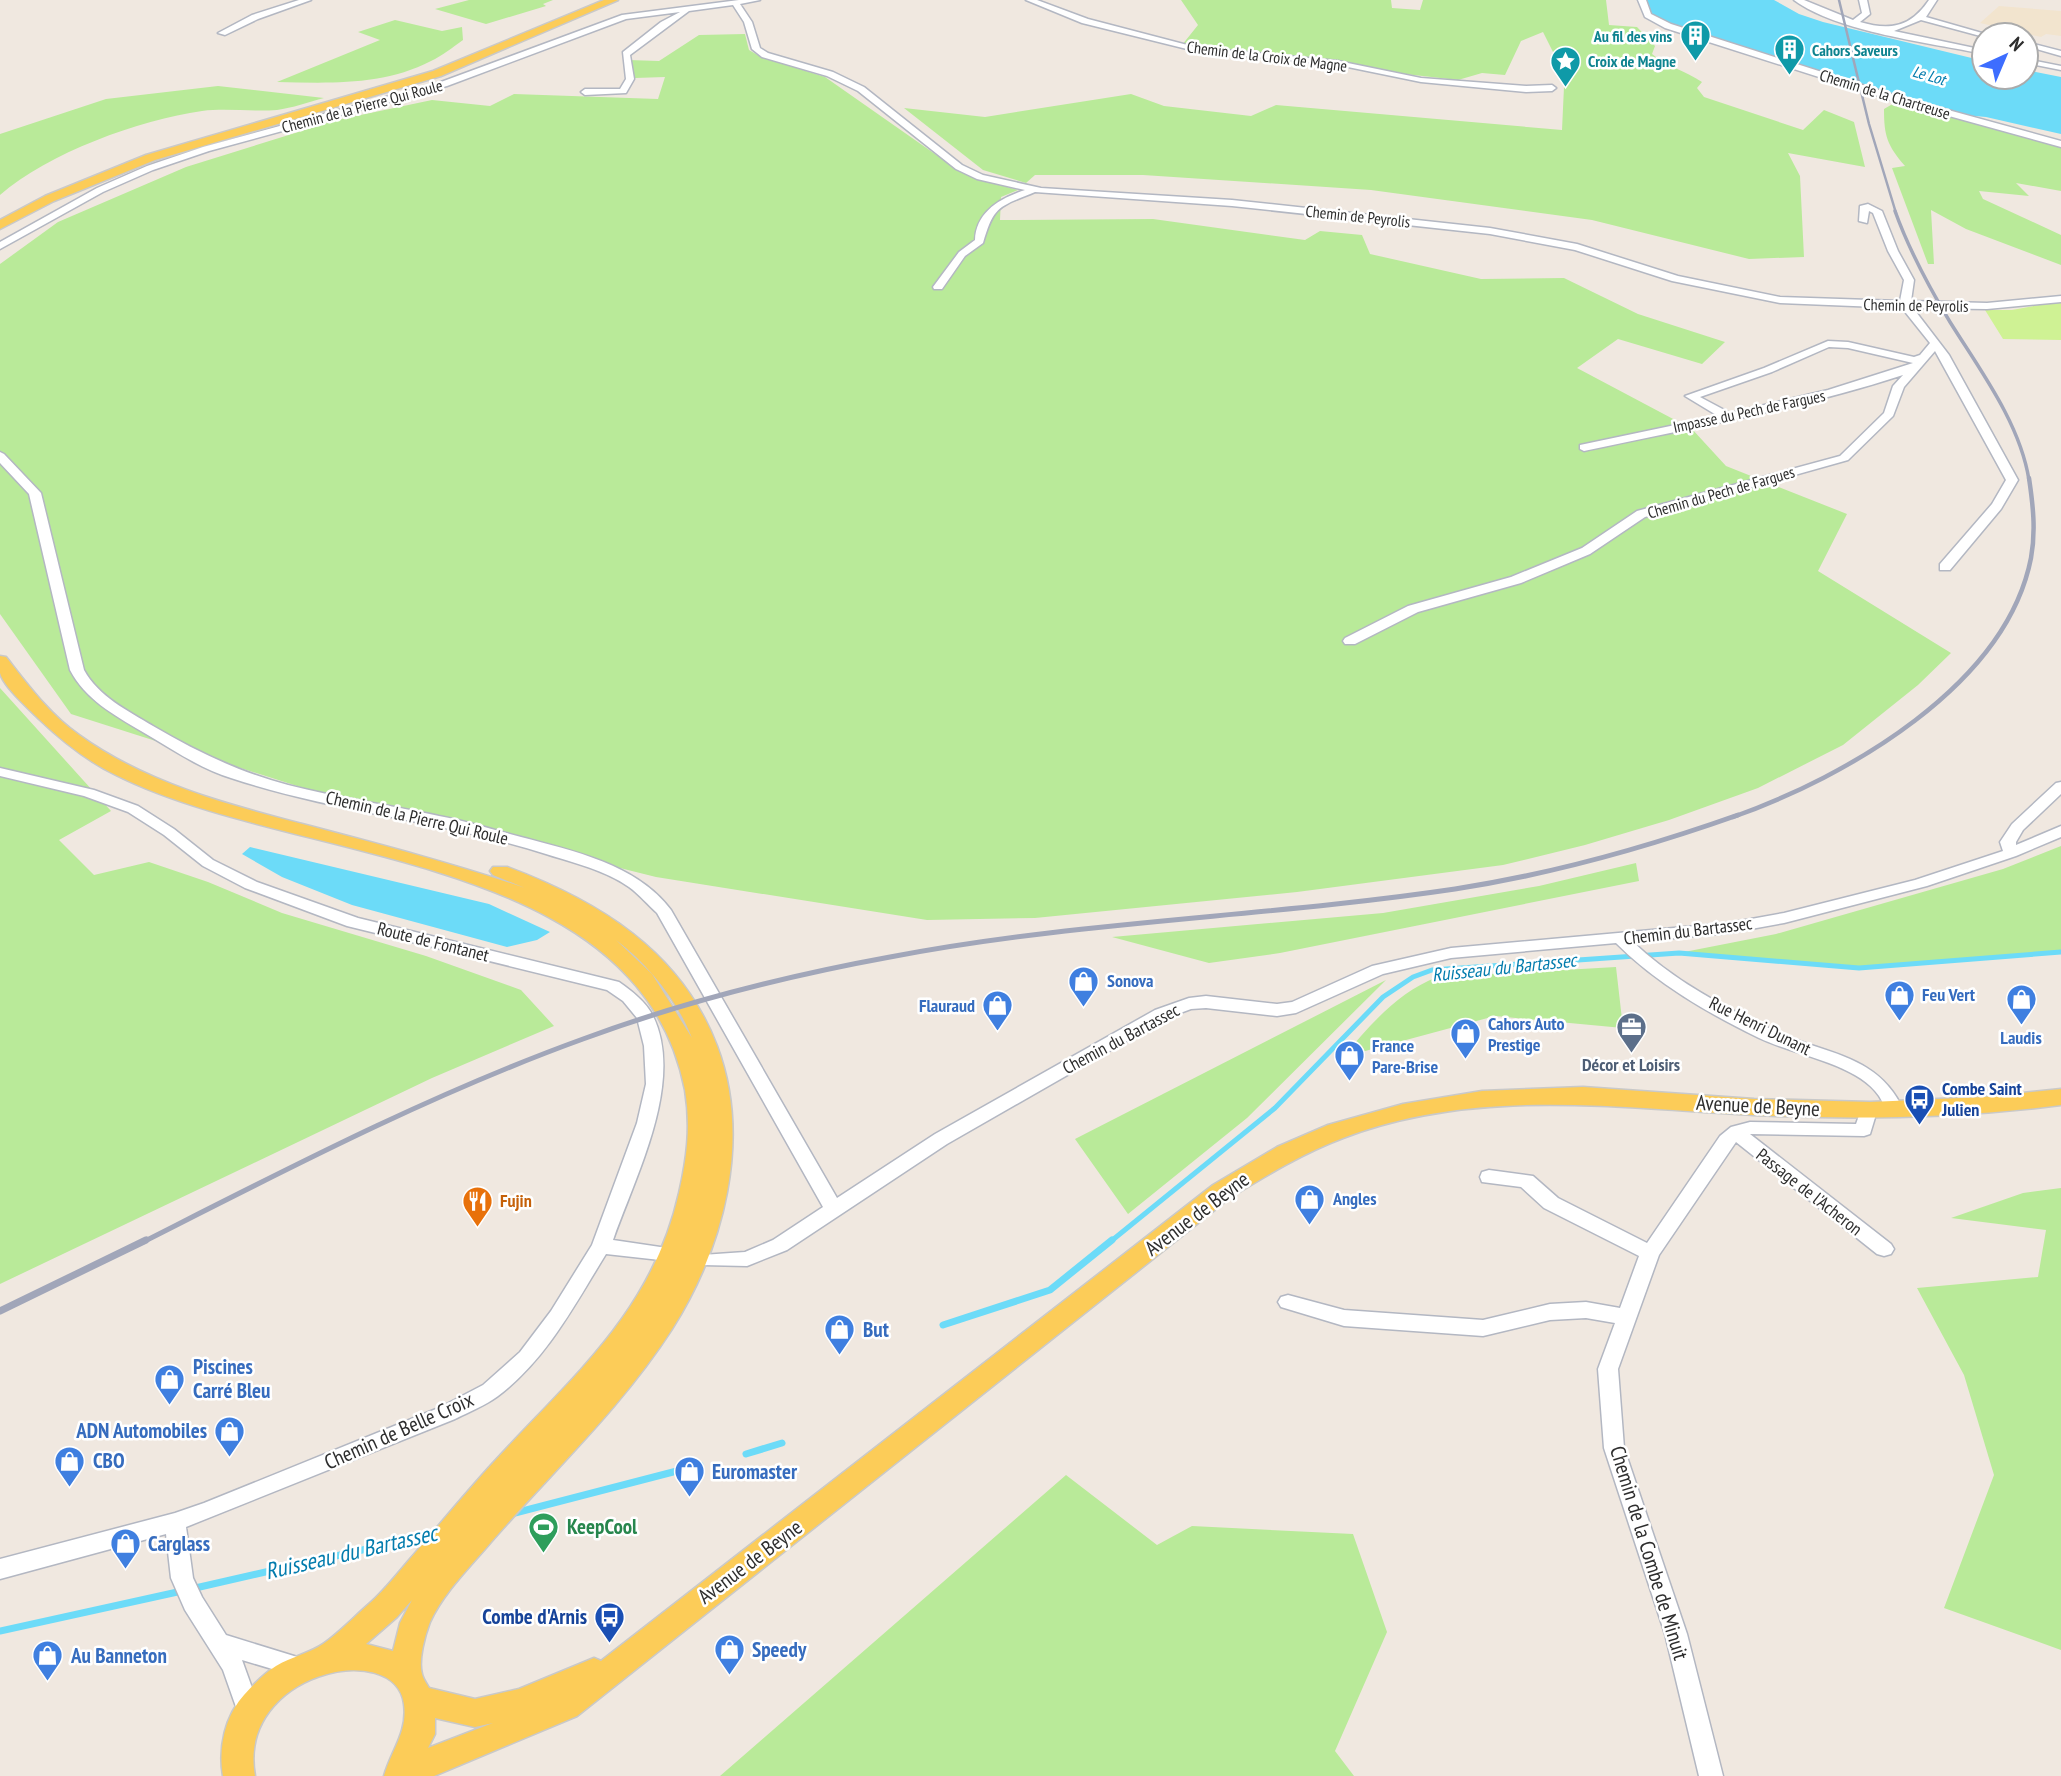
<svg xmlns="http://www.w3.org/2000/svg" width="2061" height="1776" font-family="'PT Sans Narrow',sans-serif">
	<style>
		.education { fill: #f2e4ce }
		.green { fill: #b9ea99 }
		.pitch { fill: #cff294 }
		.water { fill: #6cdbf8 }
		.lines { fill: none; stroke-linecap: round; stroke-linejoin: round }
		.stream-far1 { stroke: #6cdbf8; stroke-width: 5 }
		.stream { stroke: #6cdbf8; stroke-width: 7 }
		.minor-casing { stroke: #b3b7c2; stroke-width: 3 }
		.major-casing { stroke: #c9c9c9; stroke-width: 3 }
		.minor { fill: #fff; fill-rule: evenodd }
		.major { fill: #fccc58; fill-rule: evenodd }
		.rail-far4 { stroke: #a1a6b9; stroke-width: 2.5 }
		.rail-far3 { stroke: #a1a6b9; stroke-width: 3.5 }
		.rail-far2 { stroke: #a1a6b9; stroke-width: 4.5 }
		.rail-far1 { stroke: #a1a6b9; stroke-width: 5 }
		.rail { stroke: #a1a6b9; stroke-width: 7 }
		.labels { text-anchor: middle; stroke-width: 5; stroke-linejoin: round; paint-order: stroke }
		.far-culture-label { font-size: 16px; font-weight: bold; fill: #0d838f; stroke: #fff; text-anchor: start }
		.far-street-label { font-size: 16px; fill: #2e2e2e; stroke: #fff }
		.far-water-label { font-size: 16px; font-style: italic; fill: #037cad; stroke: #fff }
		.street-label { font-size: 18px; fill: #2e2e2e; stroke: #fff }
		.shop-label { font-size: 18px; font-weight: bold; fill: #366cbe; stroke: #fff; text-anchor: start }
		.service-label { font-size: 18px; font-weight: bold; fill: #4e5e75; stroke: #fff }
		.transit-label { font-size: 18px; font-weight: bold; fill: #164399; stroke: #fff; text-anchor: start }
		.food-label { font-size: 18px; font-weight: bold; fill: #c56008; stroke: #fff; text-anchor: start }
		.water-label { font-size: 19px; font-style: italic; fill: #037cad; stroke: #fff }
		.near-street-label { font-size: 21px; fill: #2e2e2e; stroke: #fff }
		.near-shop-label { font-size: 21px; font-weight: bold; fill: #366cbe; stroke: #fff; text-anchor: start }
		.near-leisure-label { font-size: 21px; font-weight: bold; fill: #27864d; stroke: #fff; text-anchor: start }
		.near-transit-label { font-size: 21px; font-weight: bold; fill: #164399; stroke: #fff; text-anchor: end }
		.near-water-label { font-size: 23px; font-style: italic; fill: #037cad; stroke: #fff }
	</style>
	<rect width="100%" height="100%" fill="#f0e8e0"/>
	<!-- education -->
	<path class="education" d="M1999,6L2061,11V36L2046,34L2041,37L1980,23Z"/>
	<!-- green -->
	<path class="green" d="M469,0H553L543,4L546,6L486,24L435,9Z
		M1181,0H1391L1392,8L1420,10L1423,0H1606L1609,25L1637,27L1655,46L1652,54C1666,66 1686,71 1702,82L1697,88L1704,97L1803,130L1824,110L1854,122L1865,167L1788,153L1800,176L1804,257L1749,259L1592,220L1371,190L1143,175H1035L1026,183L983,170L904,108L985,117L1131,94L1164,106L1251,116L1276,105L1562,130L1565,65L1556,58L1543,32L1521,41L1505,75L1482,73L1458,80L1405,74L1346,62L1182,45L1198,25Z
		M395,20L442,31L462,27L463,40C453,47 442,56 431,61C383,86 329,83 277,82L380,40L358,32Z
		M745,34L749,50L761,57L825,77L955,168L978,179L1018,190L1001,197L1000,220L1153,219L1305,240L1320,231L1362,235L1370,254L1481,279L1564,278L1638,314L1725,342L1702,364L1618,339L1577,368L1692,429L1726,466L1847,514L1818,571L1951,653L1918,685L1843,745L1758,788L1669,820L1585,845L1503,865L1297,892L1035,918L927,920L656,877L319,793L71,714L0,614V264L58,222L186,167L337,120L432,100L490,106L514,94L658,99L665,77L635,78L628,60L659,61L699,35Z
		M218,86L324,98C309,102 292,108 277,110C252,112 227,108 202,111C139,120 48,153 0,195V134L106,99Z
		M1896,102L2061,147V191L2016,183L2029,196L1979,191L1983,199L2061,235V265L1966,229L1931,210L1934,264H1928L1892,168L1905,166C1887,145 1884,136 1884,109Z
		M0,688L111,811L59,840L94,875L149,862L208,882L282,913L426,956L521,990L554,1026L432,1078L0,1284Z
		M2061,846V952L1859,968L1679,953L1776,934L2003,869Z
		M1636,863L1639,881L1280,953L1209,963L1112,937L1383,913L1539,886Z
		M1616,967L1623,1028L1495,1016L1343,1057C1370,1025 1397,993 1437,977Z
		M1386,980L1247,1118L1128,1214L1075,1139Z
		M2061,1188V1650L1944,1608L1994,1475L1964,1375L1917,1288L2038,1277L2046,1230L1951,1218L2023,1193Z
		M1066,1475L1157,1545L1192,1526L1353,1534L1387,1632L1335,1751L1354,1776H720Z"/>
	<!-- pitch -->
	<path class="pitch" d="M2061,301V340L2003,339L1985,310H2012Z"/>
	<!-- water -->
	<path class="water" d="M1645,0H1774L1799,14L1823,22L1984,61V77H2026V70L2061,77V134L1986,117L1964,115L1663,23L1650,16Z
		M250,847L489,904L550,932L537,940L507,947L352,905L282,877L242,854Z"/>
	<g class="lines">
		<!-- stream-far1 -->
		<path class="stream-far1" d="M1110,1242L1275,1108L1383,997L1413,977L1432,970L1679,953L1859,968L2061,952"/>
		<!-- stream -->
		<path class="stream" d="M943,1325L1050,1290L1112,1240
			M746,1454L782,1443
			M511,1514L700,1465
			M191,1589L437,1533
			M0,1631L182,1591"/>
		<defs>
			<path id="minor" d="M299,0H311L258,19L225,35L218,33L252,15Z
				M739,0H760L740,4L752,22L760,48L768,53L833,72L864,87L962,165L983,175L1041,188L1232,200L1490,228L1577,244L1678,276L1780,297L1900,301L1904,280L1888,251L1873,213L1869,211L1867,223L1859,221L1860,206L1868,204L1882,211L1898,251L1914,280L1911,301L1987,303L2061,296V302L1987,309L1913,308L1949,355L2018,480L2001,509L1950,570H1940V564L1992,504L2006,480L1935,351L1904,387L1893,416L1848,460L1645,517L1590,554L1521,583L1418,612L1355,644H1345L1343,641L1345,638L1408,606L1511,577L1582,548L1637,511L1840,456L1884,413L1893,386L1903,375C1799,409 1691,428 1584,451L1580,449V445L1718,416L1685,396L1764,368L1828,341L1848,342L1914,357L1920,355L1930,343L1902,308L1780,303L1672,281L1575,250L1490,234L1232,206L1035,192C999,207 994,205 983,243L965,256L942,289H934L933,287L959,252L975,240C976,212 1000,198 1025,190L977,179L956,169L858,91L827,76L762,57L752,49L744,22L733,5L689,11L630,55L634,79L626,93L585,95L581,92L585,89H620L626,79L623,52L661,22L680,12L626,19L447,86L209,151L153,170L103,192L0,249V242L97,188L147,166L203,147L441,82L622,15ZM1829,347L1848,348L1913,363L1828,390L1730,413L1700,397L1772,372Z
				M1026,0H1037L1088,19L1195,47L1338,61L1421,78L1526,86L1552,85L1556,88L1552,91L1526,92L1421,82L1338,65L1195,51L1082,23Z
				M1638,0H1646L1651,14L1671,24L1897,96L2061,141V147L1891,100L1665,28L1645,17Z
				M1794,0H1804L1853,20L1862,13L1859,0H1867L1870,14L1860,22C1890,31 1911,27 1929,0H1937L1926,17L1989,35L1984,37L1921,20L1894,31L1984,50V54C1931,43 1837,32 1794,0Z
				M2026,42L2061,51V56L2026,46Z
				M2026,59L2061,66V70L2026,63Z
				M0,452L4,454L41,493L84,670C98,696 128,711 153,726C197,752 239,772 288,785C338,798 389,805 439,816C467,821 494,830 521,837C573,851 637,864 671,910L837,1198L935,1134L1155,1010L1189,998L1206,996L1277,1004L1292,1002L1372,966L1451,948L1729,923L1784,913L1915,880L2003,851L2000,842L2012,824L2056,783L2061,782V794L2023,830L2016,842V845L2061,826V837L2016,856L1927,886L1784,923L1729,933L1633,942C1673,980 1723,1007 1773,1030C1824,1055 1878,1053 1904,1111L1901,1115H1889C1885,1109 1883,1102 1879,1096C1858,1064 1794,1055 1759,1038C1708,1013 1657,984 1616,943L1451,958L1383,974L1296,1013L1277,1016L1206,1008L1191,1009L1167,1018L947,1144L787,1250L747,1266L702,1265L699,1260L702,1255L745,1252L773,1240L823,1207L657,913C648,905 639,894 629,887C605,870 574,863 546,854C443,821 333,812 231,778C199,768 170,748 141,731C114,715 85,699 70,670L29,494L0,463Z
				M0,768L94,790L138,806L174,829L213,860L257,882L358,918L619,982C632,991 646,1002 653,1016C685,1082 635,1177 613,1240L667,1248L670,1253L667,1258L660,1260L606,1254C575,1304 547,1359 498,1396C486,1405 469,1412 455,1419L186,1527L193,1578L202,1597L226,1635L307,1660L310,1667L307,1674L299,1677L242,1660L261,1713L257,1721L249,1724L241,1721L223,1670L185,1610L171,1578L166,1534L0,1579V1559L175,1513L204,1503L441,1407L483,1385L520,1352L551,1311L592,1245L637,1123L646,1084L644,1046L637,1018L623,1001L607,990L347,926L245,888L203,866L164,835L128,812L84,796L0,776Z
				M1868,1105L1874,1107L1877,1111L1870,1134L1864,1136L1750,1134L1891,1244L1894,1249L1891,1254L1884,1256L1877,1254L1736,1142L1659,1255L1618,1369L1624,1448L1687,1634L1723,1776H1699L1665,1634L1604,1448L1598,1369L1615,1323L1586,1318L1550,1320L1483,1336L1344,1326L1281,1307L1278,1302L1281,1297L1288,1295L1344,1310L1483,1320L1550,1304L1586,1302L1620,1308L1639,1256L1544,1208L1521,1187L1482,1182L1480,1177L1482,1172L1489,1170L1533,1176L1558,1198L1647,1243L1720,1136L1731,1127L1750,1122L1856,1124L1862,1107Z"/>
			<path id="major" d="M604,0H618L441,76L155,160L54,201L0,229V220L45,196L146,155L433,71Z
				M0,656L6,657C28,685 50,715 79,735C147,784 229,805 310,826C382,845 454,864 525,888L493,875L490,871L493,867H507C598,901 681,951 717,1046C752,1139 724,1247 672,1329C622,1407 552,1472 491,1542C470,1567 444,1592 430,1622C425,1635 418,1660 422,1674C423,1679 427,1684 429,1688L475,1699L519,1689L594,1658L601,1661L1213,1185L1277,1147L1328,1125L1403,1104L1482,1091L1583,1087L1754,1099L1870,1102L1984,1097L2061,1089V1105C1959,1118 1856,1120 1753,1115C1616,1108 1476,1087 1343,1138C1303,1153 1267,1175 1231,1197L577,1716L434,1776H384C391,1751 408,1732 404,1704C396,1638 236,1672 255,1776H223C218,1748 225,1716 244,1695C253,1685 265,1673 276,1666C291,1657 310,1653 323,1644C339,1633 354,1617 369,1604C384,1591 397,1574 410,1559C434,1531 458,1502 483,1474C564,1383 651,1318 679,1193C687,1158 691,1127 685,1090C638,849 294,865 116,775C87,761 62,741 39,719C28,708 4,687 0,673C0,667 0,661 0,656ZM616,940C649,965 677,1000 692,1038L652,974ZM412,1600L400,1623L393,1651L366,1644L397,1617ZM435,1718L475,1727L493,1723L428,1748L435,1734Z"/>
		</defs>
		<!-- minor casing -->
		<use href="#minor" class="minor-casing"/>
		<!-- major casing -->
		<use href="#major" class="major-casing"/>
		<!-- minor -->
		<use href="#minor" class="minor"/>
		<!-- major -->
		<use href="#major" class="major"/>
		<!-- rail-far4 -->
		<path class="rail-far4" d="M1839,0L1869,124L1896,213"/>
		<!-- rail-far3 -->
		<path class="rail-far3" d="M1895,211C1909,250 1929,287 1950,322C1980,370 2020,423 2029,480"/>
		<!-- rail-far2 -->
		<path class="rail-far2" d="M1733,817C1846,777 2006,686 2031,558C2036,531 2033,505 2029,478"/>
		<!-- rail-far1 -->
		<path class="rail-far1" d="M143,1242C287,1169 431,1094 583,1039C683,1002 786,976 890,957C1077,921 1267,917 1455,889C1552,874 1645,848 1738,815"/>
		<!-- rail -->
		<path class="rail" d="M0,1311L146,1240"/>
	</g>
	<!-- icons -->
	<defs>
		<symbol id="building-pin" viewBox="-11 -11 22 30"><path d="M0 17L-7.5 6A9.5 9.5 0 1 1 7.5 6Z" fill="#0f9aa8" stroke="#fff"/><path d="M-4-6H4V6H1V3H-1V6H-4ZM-2.5-4.3h1.7v1.8h-1.7ZM.8-4.3h1.7v1.8H.8ZM-2.5-1h1.7V.8h-1.7ZM.8-1h1.7V.8H.8Z" fill="#fff"/></symbol>
		<symbol id="sight-pin" viewBox="-11 -11 22 30"><path d="M0 17L-7.5 6A9.5 9.5 0 1 1 7.5 6Z" fill="#0f9aa8" stroke="#fff"/><path d="M0-6L1.8-2.2L6-1.7L2.9 1.2L3.7 5.4L0 3.3L-3.7 5.4L-2.9 1.2L-6-1.7L-1.8-2.2Z" fill="#fff"/></symbol>
		<symbol id="shop-pin" viewBox="-11 -11 22 30"><path d="M0 17L-7.5 6A9.5 9.5 0 1 1 7.5 6Z" fill="#3f7fe0" stroke="#fff"/><path d="M-5-2.5h2.3a2.7 3.5 0 0 1 5.4 0H5L5.5 6h-11ZM-1.5-2.5h3a1.5 2.3 0 0 0-3 0Z" fill="#fff"/></symbol>
		<symbol id="office-pin" viewBox="-11 -11 22 30"><path d="M0 17L-7.5 6A9.5 9.5 0 1 1 7.5 6Z" fill="#5c6f8a" stroke="#fff"/><path d="M-6-3h4V-5.5h4V-3h4V5H-6ZM-1-4.5V-3h2v-1.5ZM-6 0V1H6V0Z" fill="#fff"/></symbol>
		<symbol id="bus-pin" viewBox="-11 -11 22 30"><path d="M0 17L-7.5 6A9.5 9.5 0 1 1 7.5 6Z" fill="#1a4fb4" stroke="#fff"/><path d="M-5-6H5V4H4V6H2V4H-2V6H-4V4H-5ZM-3.5-4V0h7V-4ZM-3.5 1.2v1.5H-2V1.2ZM2 1.2v1.5H3.5V1.2Z" fill="#fff"/></symbol>
		<symbol id="restaurant-pin" viewBox="-11 -11 22 30"><path d="M0 17L-7.5 6A9.5 9.5 0 1 1 7.5 6Z" fill="#e8710a" stroke="#fff"/><path d="M-5-6h1v4h1v-4h1v4h1v-4h1v5L-1.5 .5V6h-2V.5L-5-1ZM5-6V6H3V1.5H1.5Q1.5-4 5-6Z" fill="#fff"/></symbol>
		<symbol id="stadium-pin" viewBox="-11 -11 22 30"><path d="M0 17L-7.5 6A9.5 9.5 0 1 1 7.5 6Z" fill="#2e9e5b" stroke="#fff"/><path d="M0-5a6.5 5 0 1 0 0 10a6.5 5 0 1 0 0-10ZM-3.5-1.8h7v3.6h-7Z" fill="#fff"/></symbol>
	</defs>
	<g fill-rule="evenodd">
		<use href="#building-pin" x="1678" y="18" width="35" height="47"/>
		<use href="#building-pin" x="1772" y="32" width="35" height="47"/>
		<use href="#sight-pin" x="1548" y="44" width="35" height="47"/>
		<use href="#shop-pin" x="1066" y="964" width="35" height="47"/>
		<use href="#shop-pin" x="1882" y="978" width="35" height="47"/>
		<use href="#shop-pin" x="2004" y="982" width="35" height="47"/>
		<use href="#shop-pin" x="980" y="988" width="35" height="47"/>
		<use href="#office-pin" x="1614" y="1010" width="35" height="47"/>
		<use href="#shop-pin" x="1448" y="1016" width="35" height="47"/>
		<use href="#shop-pin" x="1332" y="1038" width="35" height="47"/>
		<use href="#bus-pin" x="1902" y="1082" width="35" height="47"/>
		<use href="#shop-pin" x="1292" y="1182" width="35" height="47"/>
		<use href="#restaurant-pin" x="460" y="1184" width="35" height="47"/>
		<use href="#shop-pin" x="822" y="1312" width="35" height="47"/>
		<use href="#shop-pin" x="152" y="1362" width="35" height="47"/>
		<use href="#shop-pin" x="212" y="1414" width="35" height="47"/>
		<use href="#shop-pin" x="52" y="1444" width="35" height="47"/>
		<use href="#shop-pin" x="672" y="1454" width="35" height="47"/>
		<use href="#stadium-pin" x="526" y="1510" width="35" height="47"/>
		<use href="#shop-pin" x="108" y="1526" width="35" height="47"/>
		<use href="#bus-pin" x="592" y="1600" width="35" height="47"/>
		<use href="#shop-pin" x="712" y="1632" width="35" height="47"/>
		<use href="#shop-pin" x="30" y="1638" width="35" height="47"/>
	</g>
	<g class="labels">
		<!-- far-culture labels -->
		<g class="far-culture-label">
			<text x="1672" y="42" text-anchor="end">Au fil des vins</text>
			<text x="1812" y="56">Cahors Saveurs</text>
			<text x="1588" y="67">Croix de Magne</text>
		</g>
		<!-- far-street labels -->
		<g class="far-street-label">
			<text transform="translate(1267 56) rotate(7)" y="6">Chemin de la Croix de Magne</text>
			<text transform="translate(1885 94) rotate(17)" y="6">Chemin de la Chartreuse</text>
			<text transform="translate(362 106) rotate(-15)" y="6">Chemin de la Pierre Qui Roule</text>
			<text transform="translate(1358 216) rotate(6)" y="6">Chemin de Peyrolis</text>
			<text transform="translate(1916 305) rotate(1)" y="6">Chemin de Peyrolis</text>
			<text transform="translate(1749 411) rotate(-12)" y="6">Impasse du Pech de Fargues</text>
			<text transform="translate(1721 492) rotate(-16)" y="6">Chemin du Pech de Fargues</text>
		</g>
		<!-- far-water labels -->
		<g class="far-water-label">
			<text transform="translate(1929 75) rotate(16)" y="6">Le Lot</text>
		</g>
		<!-- street labels -->
		<g class="street-label">
			<text transform="translate(417 818) rotate(13)" y="6">Chemin de la Pierre Qui Roule</text>
			<text transform="translate(1688 931) rotate(-7)" y="6">Chemin du Bartassec</text>
			<text transform="translate(433 942) rotate(14)" y="6">Route de Fontanet</text>
			<text transform="translate(1760 1026) rotate(26)" y="6">Rue Henri Dunant</text>
			<text transform="translate(1121 1039) rotate(-28)" y="6">Chemin du Bartassec</text>
			<text transform="translate(1809 1192) rotate(38)" y="6">Passage de l'Acheron</text>
		</g>
		<!-- shop labels -->
		<g class="shop-label">
			<text x="1107" y="987">Sonova</text>
			<text x="1922" y="1001">Feu Vert</text>
			<text x="975" y="1012" text-anchor="end">Flauraud</text>
			<text x="1488" y="1030">Cahors Auto<tspan x="1488" dy="21">Prestige</tspan></text>
			<text x="2021" y="1044" text-anchor="middle">Laudis</text>
			<text x="1372" y="1052">France<tspan x="1372" dy="21">Pare-Brise</tspan></text>
			<text x="1333" y="1205">Angles</text>
		</g>
		<!-- service labels -->
		<g class="service-label">
			<text x="1631" y="1071">Décor et Loisirs</text>
		</g>
		<!-- transit labels -->
		<g class="transit-label">
			<text x="1942" y="1095">Combe Saint<tspan x="1942" dy="21">Julien</tspan></text>
		</g>
		<!-- food labels -->
		<g class="food-label">
			<text x="500" y="1207">Fujin</text>
		</g>
		<!-- water labels -->
		<g class="water-label">
			<text transform="translate(1504 967) rotate(-6)" y="7">Ruisseau du Bartassec</text>
		</g>
		<!-- near-street labels -->
		<g class="near-street-label">
			<text transform="translate(1758 1106) rotate(3)" y="7">Avenue de Beyne</text>
			<text transform="translate(1197 1214) rotate(-37)" y="7">Avenue de Beyne</text>
			<text transform="translate(399 1431) rotate(-24)" y="7">Chemin de Belle Croix</text>
			<text transform="translate(1649 1553) rotate(73)" y="7">Chemin de la Combe de Minuit</text>
			<text transform="translate(750 1562) rotate(-37)" y="7">Avenue de Beyne</text>
		</g>
		<!-- near-shop labels -->
		<g class="near-shop-label">
			<text x="863" y="1337">But</text>
			<text x="193" y="1374">Piscines<tspan x="193" dy="24">Carré Bleu</tspan></text>
			<text x="207" y="1438" text-anchor="end">ADN Automobiles</text>
			<text x="93" y="1468">CBO</text>
			<text x="712" y="1479">Euromaster</text>
			<text x="148" y="1551">Carglass</text>
			<text x="752" y="1657">Speedy</text>
			<text x="71" y="1663">Au Banneton</text>
		</g>
		<!-- near-leisure labels -->
		<g class="near-leisure-label">
			<text x="567" y="1534">KeepCool</text>
		</g>
		<!-- near-transit labels -->
		<g class="near-transit-label">
			<text x="587" y="1624">Combe d'Arnis</text>
		</g>
		<!-- near-water labels -->
		<g class="near-water-label">
			<text transform="translate(351 1552) rotate(-13)" y="8">Ruisseau du Bartassec</text>
		</g>
	</g>
	<!-- north arrow -->
	<g transform="translate(2005 56) rotate(44)"><circle r="33" fill="#ffffff" stroke="#ababab" stroke-width="2"/>
	<path d="M0-5L12 26L0 18L-12 26Z" fill="#3d6dff"/>
	<text y="-10" font-size="19" font-weight="bold" text-anchor="middle" fill="#2e2e2e">N</text>
	</g>
</svg>
